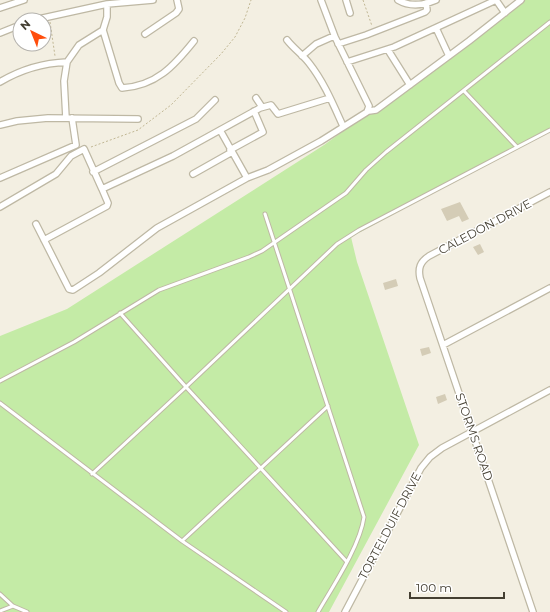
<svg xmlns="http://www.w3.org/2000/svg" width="550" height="612" font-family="Montserrat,sans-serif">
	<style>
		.green { fill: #c4eba6 }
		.building { fill: #d4ccb6 }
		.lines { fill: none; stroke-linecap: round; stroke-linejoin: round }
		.service-casing { stroke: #beb8a4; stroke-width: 5 }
		.minor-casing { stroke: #beb8a4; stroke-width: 8 }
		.path { stroke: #c1b794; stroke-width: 1; stroke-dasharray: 2 2; stroke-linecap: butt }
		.service { stroke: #fff; stroke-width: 3 }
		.minor { stroke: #fff; stroke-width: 5.5 }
		.labels { text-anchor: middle; stroke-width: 3; stroke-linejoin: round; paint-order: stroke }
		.street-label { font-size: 12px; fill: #443f32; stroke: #fff }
	</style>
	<rect width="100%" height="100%" fill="#f3efe2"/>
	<!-- green -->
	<path class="green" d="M517,0H550V130L351,237L357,262L419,445L329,612H0V336L67,309L324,145L429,69Z"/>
	<!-- building -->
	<path class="building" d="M460,202L469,219L462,222L459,216L447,221L441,209Z
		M480,244L484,252L478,255L473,247Z
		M396,279L398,286L385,290L383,283Z
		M429,347L431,353L422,356L420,349Z
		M445,394L447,400L438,404L436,397Z"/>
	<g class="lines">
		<defs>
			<path id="service" d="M464,91L517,147
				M265,214L364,517C360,546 333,586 318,612
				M120,313L186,387L347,562
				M0,381L74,342L159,290L249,257L262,251L346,193L366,170L386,152L550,22
				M0,403L182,541L286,612
				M92,474L186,387L337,244L359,230L550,130
				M182,541L328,406
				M0,594L13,606L27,612
				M0,611L13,606"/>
			<path id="minor" d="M346,0L350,13
				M398,0C410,7 424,5 436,0
				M496,0L505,13
				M0,8L24,0
				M34,20L107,4L153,0
				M436,28L449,56
				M103,30L119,83L122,88C156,86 174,66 194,41
				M0,33L20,25
				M145,34L176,13L179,9L177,0
				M287,40C294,49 302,54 309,63C324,82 333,104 343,126
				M338,44L366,35L425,12L427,10L426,3
				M388,50L410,85
				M302,56L316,44L334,36
				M347,62L394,47L496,0
				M0,82C20,70 44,63 67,62
				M256,98L262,107
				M369,111L376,110L469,41L521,0
				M66,118L64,81L67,62L79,45L103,30L107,17V4
				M0,125L17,121L48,118L138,119
				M220,130L247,178
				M230,150L263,132L254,111
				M93,172L196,119L215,100
				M193,174L232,152
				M0,178L76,145L72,118
				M0,207L56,174L71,156L84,149L102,189
				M36,224L69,289L73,290L99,273L157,228L247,178L268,170L321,141L367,112L369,106L335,37L321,0
				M44,240L107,206L108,203L102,189L173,156L260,108L271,105L278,114L330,98
				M443,345L550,288
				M345,612L421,468L430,457L442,448L550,390
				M533,612L420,278C418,268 420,262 429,256L550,192"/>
		</defs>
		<!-- service casing -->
		<use href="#service" class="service-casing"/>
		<!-- minor casing -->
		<use href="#minor" class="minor-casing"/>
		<!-- path -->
		<path class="path" d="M363,0L372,26
			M50,22L55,56
			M91,147L138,130L171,105L221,54L235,37L245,18L251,0"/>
		<!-- service -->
		<use href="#service" class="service"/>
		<!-- minor -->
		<use href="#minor" class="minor"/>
	</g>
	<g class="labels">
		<!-- street labels -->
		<g class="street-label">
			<text transform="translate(485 227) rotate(-28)" y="4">CALEDON DRIVE</text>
			<text transform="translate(474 437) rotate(71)" y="4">STORMS ROAD</text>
			<text transform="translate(390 526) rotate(-62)" y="4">TORTELDUIF DRIVE</text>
		</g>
	</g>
	<!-- north arrow -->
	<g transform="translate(32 32) rotate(317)"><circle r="19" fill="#ffffff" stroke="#b4b2ad"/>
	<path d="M0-3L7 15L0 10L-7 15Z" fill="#ff4d0c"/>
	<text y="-6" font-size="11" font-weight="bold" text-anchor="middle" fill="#443f32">N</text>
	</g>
	<!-- scale -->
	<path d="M410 592v6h94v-6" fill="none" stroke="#443f32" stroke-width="2"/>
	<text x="416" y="592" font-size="12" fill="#443f32" stroke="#ffffff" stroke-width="3" paint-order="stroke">100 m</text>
</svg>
